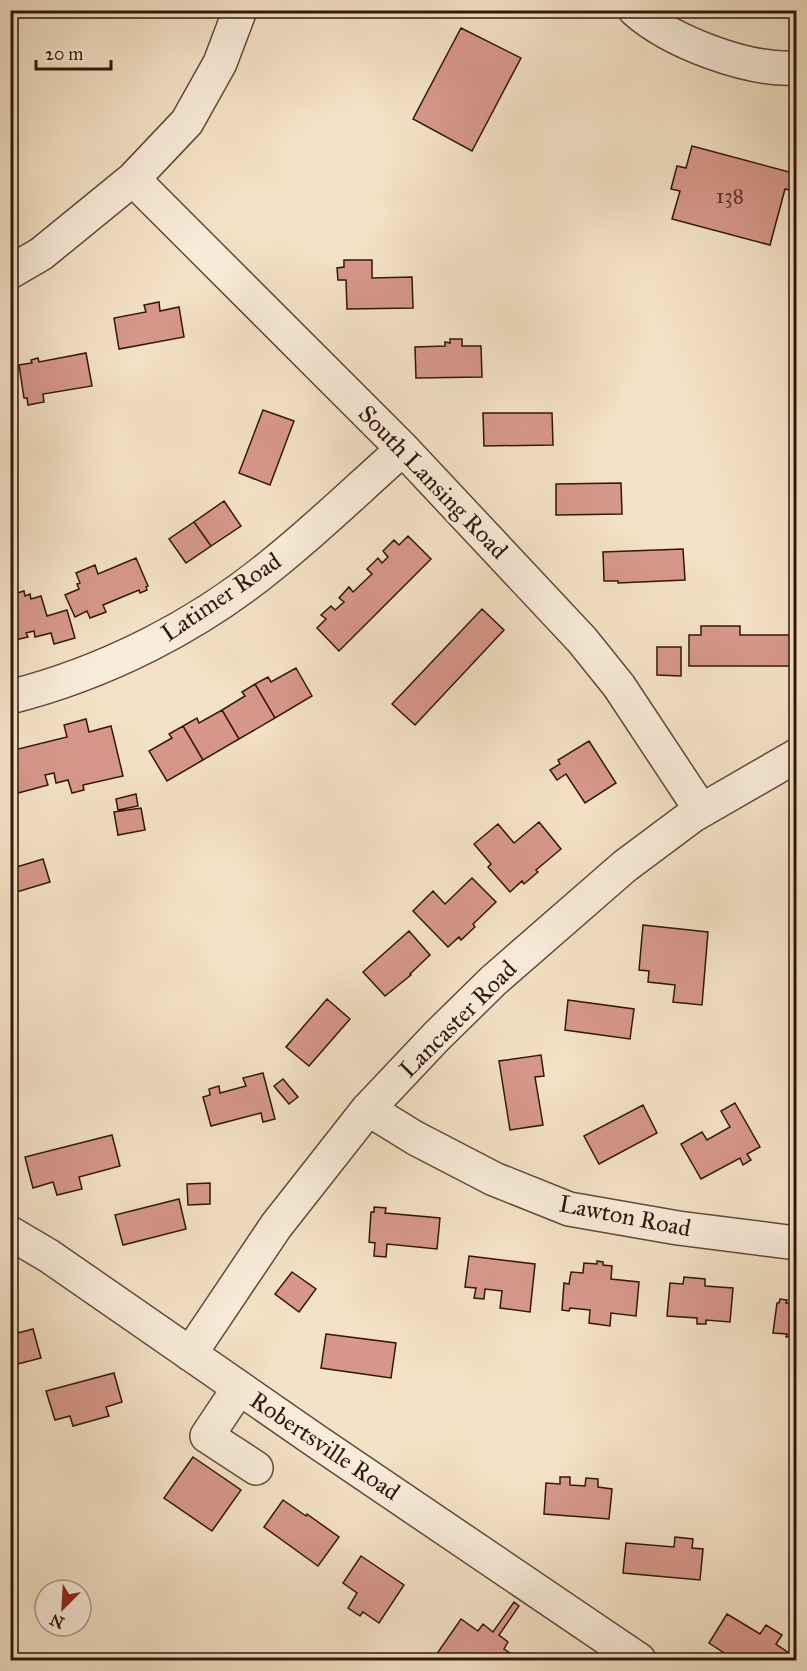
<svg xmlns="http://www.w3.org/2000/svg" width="807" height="1671" font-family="'IM FELL Great Primer',serif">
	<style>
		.building { fill: #d7988b; stroke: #32160c; stroke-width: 1.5 }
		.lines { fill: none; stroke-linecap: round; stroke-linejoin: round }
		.minor-casing { stroke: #62493a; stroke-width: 36 }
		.minor { stroke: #f8ecda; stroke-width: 33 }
		.labels { text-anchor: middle; stroke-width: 6; stroke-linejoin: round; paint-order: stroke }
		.number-label { font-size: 21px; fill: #5b362c }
		.street-label { font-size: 24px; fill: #32160c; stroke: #f8ecda }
	</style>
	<rect width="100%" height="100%" fill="#f4e2c6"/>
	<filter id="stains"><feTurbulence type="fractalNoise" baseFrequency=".00333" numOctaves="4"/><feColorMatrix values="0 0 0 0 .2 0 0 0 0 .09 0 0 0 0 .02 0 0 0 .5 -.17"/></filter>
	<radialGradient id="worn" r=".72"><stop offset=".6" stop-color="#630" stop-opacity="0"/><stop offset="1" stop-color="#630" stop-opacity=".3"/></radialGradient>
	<!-- building -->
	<path class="building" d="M461,28L521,58L472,151L413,119Z
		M692,146L793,173L789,190L785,189L770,245L672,219L680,191L671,189L677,166L686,168Z
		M344,260H372V278L412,277L413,308L347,309L346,280H338L337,268L344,267Z
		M159,302L160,311L179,307L184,337L119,349L114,318L146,312L144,305Z
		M450,339H462V346H481L482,377L416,378L415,347L445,346V342L450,343Z
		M86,353L92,386L43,394L44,402L28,405L27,398H24L19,365L32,363L31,360L38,358L39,362Z
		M263,410L294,421L270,485L239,473Z
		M483,413H552L553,445L484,446Z
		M621,483L622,514L556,515V484Z
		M224,501L241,526L211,546L194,522Z
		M194,522L211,546L186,563L169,539Z
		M408,536L431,559L339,651L317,628L326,619L321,615L331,606L335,610L344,602L339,598L349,587L353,592L372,574L367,569L378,558L382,563L388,557L383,551L394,540L399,545Z
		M683,549L685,580L618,583V581H604L603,552Z
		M136,558L148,586L146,587L147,590L140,593L139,590L103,605L106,612L90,618L87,611L75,617L65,595L79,589L77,584L80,583L76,573L95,565L98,574Z
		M24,591L25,596L30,594L31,599L41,596L47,616L67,610L75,638L54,644L51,633L35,637L34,631L26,633L28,637L15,640L14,636L10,637V595Z
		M482,609L504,630L415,725L392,704Z
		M701,626H740V635H796V666H689V635H701Z
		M657,647H681V676L657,675Z
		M296,668L312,696L275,718L255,684L268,677L271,682Z
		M255,684L275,718L239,739L222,710L245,696L242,692Z
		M222,710L239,739L203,760L183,726L197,718L199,723Z
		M86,719L89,732L111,726L123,776L83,785L84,790L72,793L68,780L56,783L54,773L45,775L48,785L18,793L10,763V751L67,737L64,725Z
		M183,726L203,760L167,781L149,751L172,738L169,734Z
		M589,741L616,783L585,803L566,774L557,780L550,770L560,764L558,760Z
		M136,794L138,806L118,810L116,799Z
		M141,808L145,830L118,835L114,812Z
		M539,822L561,849L536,870L538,872L524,884L522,881L510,892L488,867L491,864L474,844L498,824L514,843Z
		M43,859L50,882L10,894V869Z
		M472,878L496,902L473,924L475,927L461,940L459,937L448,947L413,911L433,891L445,904Z
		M643,925L708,932L702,1005L673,1002L675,985L648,982L649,971L639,970Z
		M409,931L430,955L410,974L411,975L385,996L363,972Z
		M327,999L350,1019L309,1066L286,1047Z
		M568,1000L634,1009L630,1039L565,1030Z
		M541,1055L544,1076L535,1077L543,1125L510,1130L499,1061Z
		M263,1073L275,1119L263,1122L261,1113L211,1126L203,1097L210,1095L209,1089L219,1086L220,1093L246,1086L243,1078Z
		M283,1079L298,1097L289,1104L274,1086Z
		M735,1103L760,1147L747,1154L751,1160L743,1165L740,1158L701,1179L681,1144L702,1132L707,1140L730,1127L721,1111Z
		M643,1105L657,1133L599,1164L584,1136Z
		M112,1135L120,1166L79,1177L82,1189L57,1195L53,1182L33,1188L25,1157Z
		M210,1183V1204L188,1205L187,1184Z
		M179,1199L186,1229L123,1245L115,1215Z
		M374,1207L386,1208L385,1213L440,1218L437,1249L387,1244L386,1257L374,1256L375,1243L369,1242L371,1212H374Z
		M469,1256L535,1264L530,1312L500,1308L502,1291L485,1289L484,1299L474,1298L476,1288L465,1287Z
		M597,1261L603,1262V1265L612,1266L611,1279L639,1282L636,1316L611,1313L610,1326L589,1323L590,1310L570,1308L569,1311L562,1310L564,1283L569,1284L571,1272L583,1273L584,1263L597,1264Z
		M292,1272L316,1289L299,1312L275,1294Z
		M684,1277L705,1279V1286L733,1288L730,1322L706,1320V1324H697V1318L667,1316L670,1283L683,1284Z
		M780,1299L787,1300L786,1303L796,1305V1336L786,1337L787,1334L773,1333L777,1303H779Z
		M33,1329L41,1358L10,1366V1335Z
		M326,1334L396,1343L391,1378L321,1368Z
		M114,1373L122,1402L106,1407L109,1416L73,1426L70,1416L55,1420L46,1391Z
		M193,1457L241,1490L212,1531L164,1498Z
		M560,1477H570V1485L585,1486L586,1478L598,1479V1487L612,1489L609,1519L544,1514L546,1483L560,1484Z
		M283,1500L306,1516L307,1514L339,1537L318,1566L264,1527Z
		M675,1537L693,1539L692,1548L703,1549L700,1580L623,1573L626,1543L674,1547Z
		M361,1556L404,1585L379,1623L363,1612L360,1616L348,1608L357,1593L343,1583Z
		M514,1602L519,1606L499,1635L508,1642L504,1649L520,1660H443L436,1655L461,1619L478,1631L483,1624L493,1632Z
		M727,1614L760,1634L766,1625L782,1635L776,1644L796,1658V1660H724L727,1655L709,1643Z"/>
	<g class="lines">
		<defs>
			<path id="minor" d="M635,10C671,42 748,71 796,68
				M133,179L403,449L582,640L619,686L701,810
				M10,272L41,254L133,179L187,122L220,63L240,10
				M10,697C105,673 198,626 273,564C318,528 360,487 403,449
				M368,1109L415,1138L494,1179L569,1209L678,1228L796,1243
				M10,1233L49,1256L316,1441L639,1660
				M190,1354L276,1226L368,1109L436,1037L493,981L625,866L692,816L796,756
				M239,1388L207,1436L256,1468"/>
		</defs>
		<!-- minor casing -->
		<use href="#minor" class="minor-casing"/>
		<!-- minor -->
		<use href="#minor" class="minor"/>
	</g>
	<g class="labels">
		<!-- number labels -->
		<g class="number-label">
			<text x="730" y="203">138</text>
		</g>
		<!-- street labels -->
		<g class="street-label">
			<text transform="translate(433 482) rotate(46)" y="8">South Lansing Road</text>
			<text transform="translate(221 597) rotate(-34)" y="8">Latimer Road</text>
			<text transform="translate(458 1019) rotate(-45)" y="8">Lancaster Road</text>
			<text transform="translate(625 1216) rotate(11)" y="8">Lawton Road</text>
			<text transform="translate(325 1446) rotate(34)" y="8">Robertsville Road</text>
		</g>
	</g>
	<!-- margin -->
	<rect width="807" height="1671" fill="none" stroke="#f4e2c6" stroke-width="36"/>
	<rect x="12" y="12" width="783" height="1647" fill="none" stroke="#32160c" stroke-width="3"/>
	<rect x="18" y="18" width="771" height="1635" fill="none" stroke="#32160c" stroke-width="1.5"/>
	<!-- north arrow -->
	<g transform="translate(63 1608) rotate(204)"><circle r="28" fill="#f8ecda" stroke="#a99688" stroke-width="1.5"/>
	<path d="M0-4.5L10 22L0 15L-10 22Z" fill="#8f2418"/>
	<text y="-9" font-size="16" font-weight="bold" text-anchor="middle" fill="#32160c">N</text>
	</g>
	<!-- scale -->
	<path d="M36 60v9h75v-9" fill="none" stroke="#32160c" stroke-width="3"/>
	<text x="45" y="60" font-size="18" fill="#32160c" stroke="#f8ecda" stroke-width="4.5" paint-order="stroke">20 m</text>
	<rect width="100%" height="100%" filter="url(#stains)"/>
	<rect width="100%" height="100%" fill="url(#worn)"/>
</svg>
